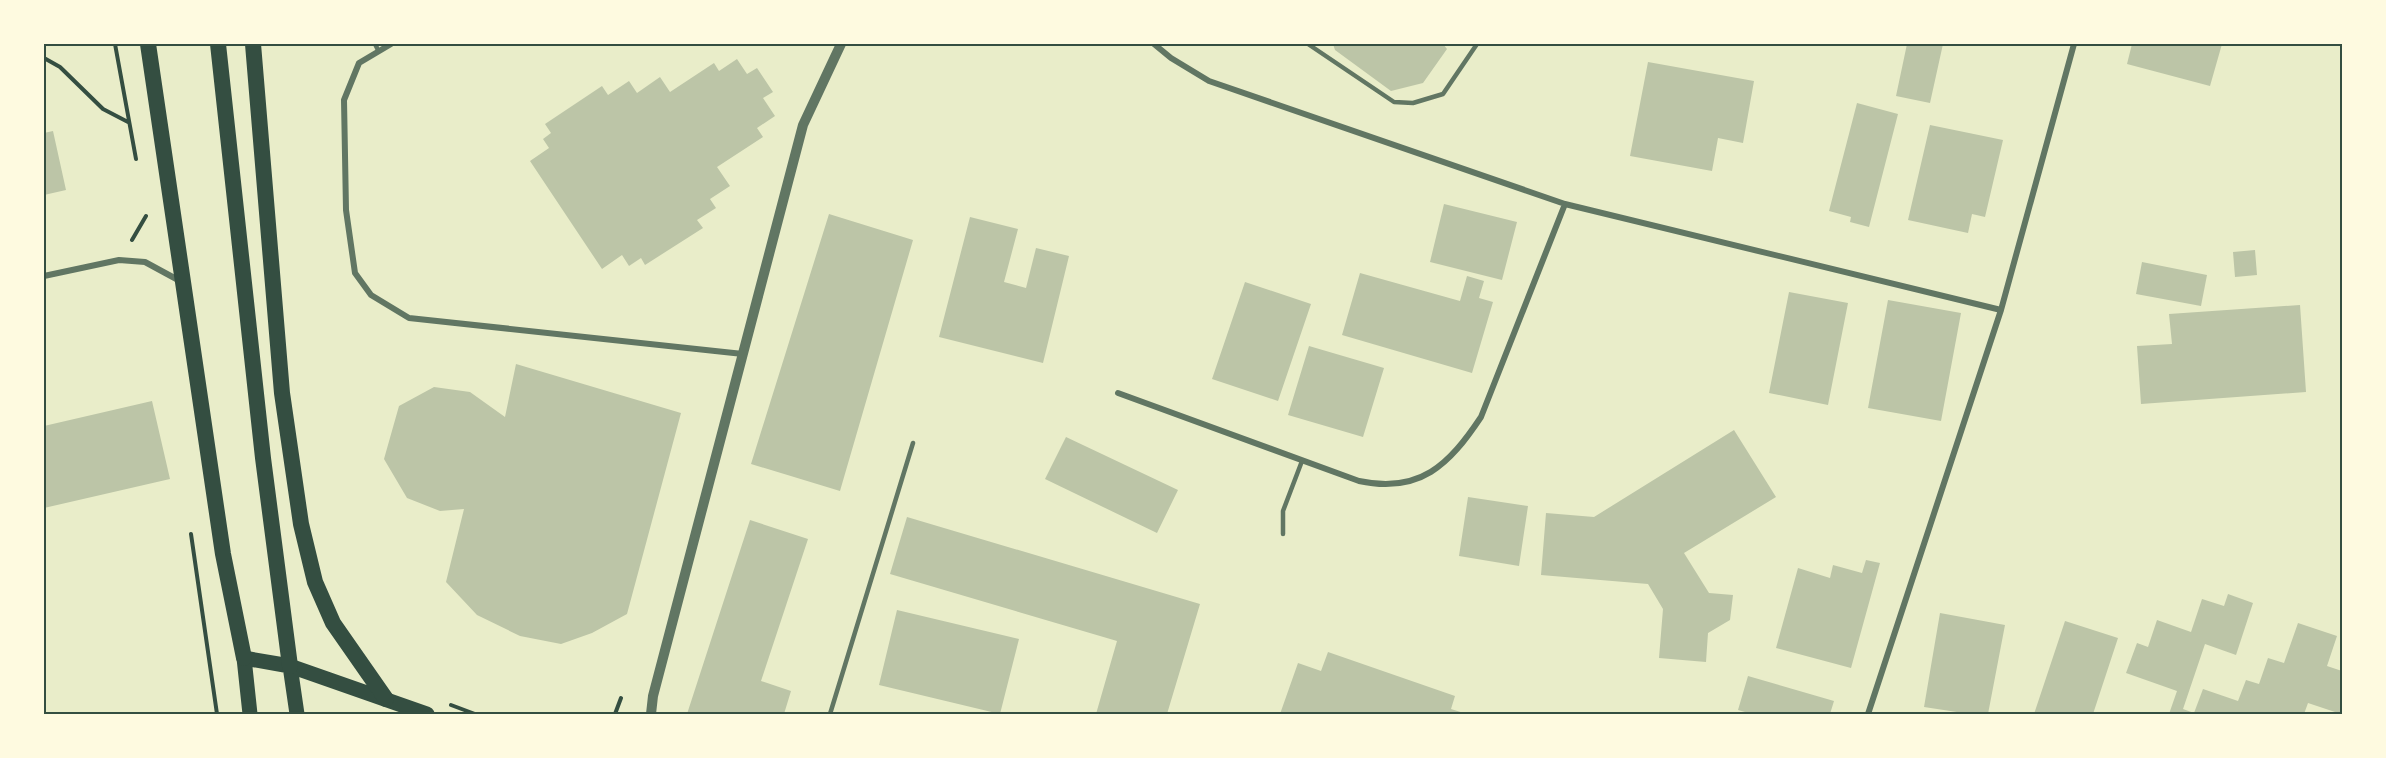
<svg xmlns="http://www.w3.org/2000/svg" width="2386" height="758" font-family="'DejaVu Sans',sans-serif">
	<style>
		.building { fill: #bcc5a7 }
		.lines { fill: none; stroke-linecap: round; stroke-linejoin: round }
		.path { stroke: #344e41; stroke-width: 4 }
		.service { stroke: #617663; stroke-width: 4.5 }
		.minor { stroke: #617663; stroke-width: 6 }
		.tertiary { stroke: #617663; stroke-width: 10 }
		.primary { stroke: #344e41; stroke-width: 15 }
		.trunk { stroke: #344e41; stroke-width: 16 }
		.neatline { fill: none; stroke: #344e41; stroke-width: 2 }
	</style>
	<rect width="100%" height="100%" fill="#e9edc9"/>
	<!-- building -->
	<path class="building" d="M1333,44H1443L1447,49L1423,83L1391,91L1335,50Z
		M1907,44H1943L1930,103L1896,96Z
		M2132,44H2222L2210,86L2127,64Z
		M737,59L747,74L757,68L773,92L763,98L775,116L757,128L763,137L717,167L730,186L710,199L716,208L697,220L703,228L645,265L641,258L629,266L622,255L602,269L530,161L549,148L543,139L551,133L545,124L602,86L608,95L629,81L637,93L660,77L670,92L714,63L719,71Z
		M1648,62L1754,81L1743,143L1718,138L1712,171L1630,156Z
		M1857,103L1898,114L1869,227L1850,222L1851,217L1829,211Z
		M1930,125L2003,140L1985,217L1972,214L1968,233L1908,220Z
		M53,131L66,190L44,195V133Z
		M1444,204L1517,222L1502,280L1430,262Z
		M829,214L913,240L840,491L751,464Z
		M970,217L1018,229L1004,282L1026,288L1036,248L1069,256L1043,363L939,337Z
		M2255,250L2257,275L2235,277L2233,252Z
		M2142,262L2207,275L2201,306L2136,294Z
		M1360,273L1460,301L1467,276L1484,281L1479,298L1493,302L1472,373L1342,335Z
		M1245,282L1311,304L1278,401L1212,379Z
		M1789,292L1848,303L1828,405L1769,393Z
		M1888,300L1961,313L1941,421L1868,408Z
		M2300,305L2306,392L2141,404L2137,346L2172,344L2169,314Z
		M1309,346L1384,368L1363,437L1288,415Z
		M516,364L681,413L627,614L592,633L561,644L520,636L477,615L446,582L464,509L440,511L407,498L384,459L399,406L434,387L470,392L505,417Z
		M152,401L170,479L44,508V426Z
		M1734,430L1776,497L1684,553L1709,593L1733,595L1730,620L1708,633L1706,662L1659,658L1663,609L1648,584L1541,575L1546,513L1594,517Z
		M1066,437L1178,490L1157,533L1045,479Z
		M1468,497L1528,506L1519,566L1459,556Z
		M907,517L1200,604L1167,714H1096L1117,641L890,574Z
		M750,520L808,539L761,681L791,691L784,714H687Z
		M1866,560L1880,563L1851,668L1776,648L1798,568L1830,578L1833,565L1862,573Z
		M2228,594L2253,603L2236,655L2205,644L2183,709L2194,713L2203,689L2238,701L2246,680L2259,684L2268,658L2284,663L2298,623L2337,636L2327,666L2342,671L2341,714L2308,703L2304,714H2169L2177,691L2126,673L2137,643L2148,647L2157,620L2191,632L2202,599L2224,606Z
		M897,610L1019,639L1000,714L879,685Z
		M1940,613L2005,625L1988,714H1970L1924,707Z
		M2065,621L2118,638L2093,714H2034Z
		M1328,652L1455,696L1451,709L1467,714H1280L1298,663L1321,671Z
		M1748,676L1834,701L1830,714H1752L1738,710Z"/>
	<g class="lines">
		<!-- path -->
		<path class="path" d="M115,44L136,159
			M44,58L60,67L103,109L128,122
			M132,240L146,216
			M191,534L217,714
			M451,705L475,714
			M615,714L621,698"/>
		<!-- service -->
		<path class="service" d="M375,44L378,50
			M1308,44L1394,102L1413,103L1443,94L1477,44
			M1283,534V511L1302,461
			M830,714L913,443"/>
		<!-- minor -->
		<path class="minor" d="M391,44L359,63L344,100L346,210L355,273L371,295L409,318L743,354
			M1154,44L1171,58L1209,81L1565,204L2001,310
			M44,276L119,260L145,262L180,281
			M1118,393L1359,481C1420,494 1449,465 1481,417L1565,204
			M1868,714L2001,310L2074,44"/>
		<!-- tertiary -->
		<path class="tertiary" d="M651,714L653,696L803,125L841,44"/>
		<!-- primary -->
		<path class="primary" d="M290,666L297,714
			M250,714L244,658L290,666L427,714"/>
		<!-- trunk -->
		<path class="trunk" d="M148,44L223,554L244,658
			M218,44L263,458L290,666
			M253,44L282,393L301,524L315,582L333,623L386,699"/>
	</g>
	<!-- border -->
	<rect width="2386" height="758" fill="none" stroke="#fefae0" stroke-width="90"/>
	<rect x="45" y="45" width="2296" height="668" class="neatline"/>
</svg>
